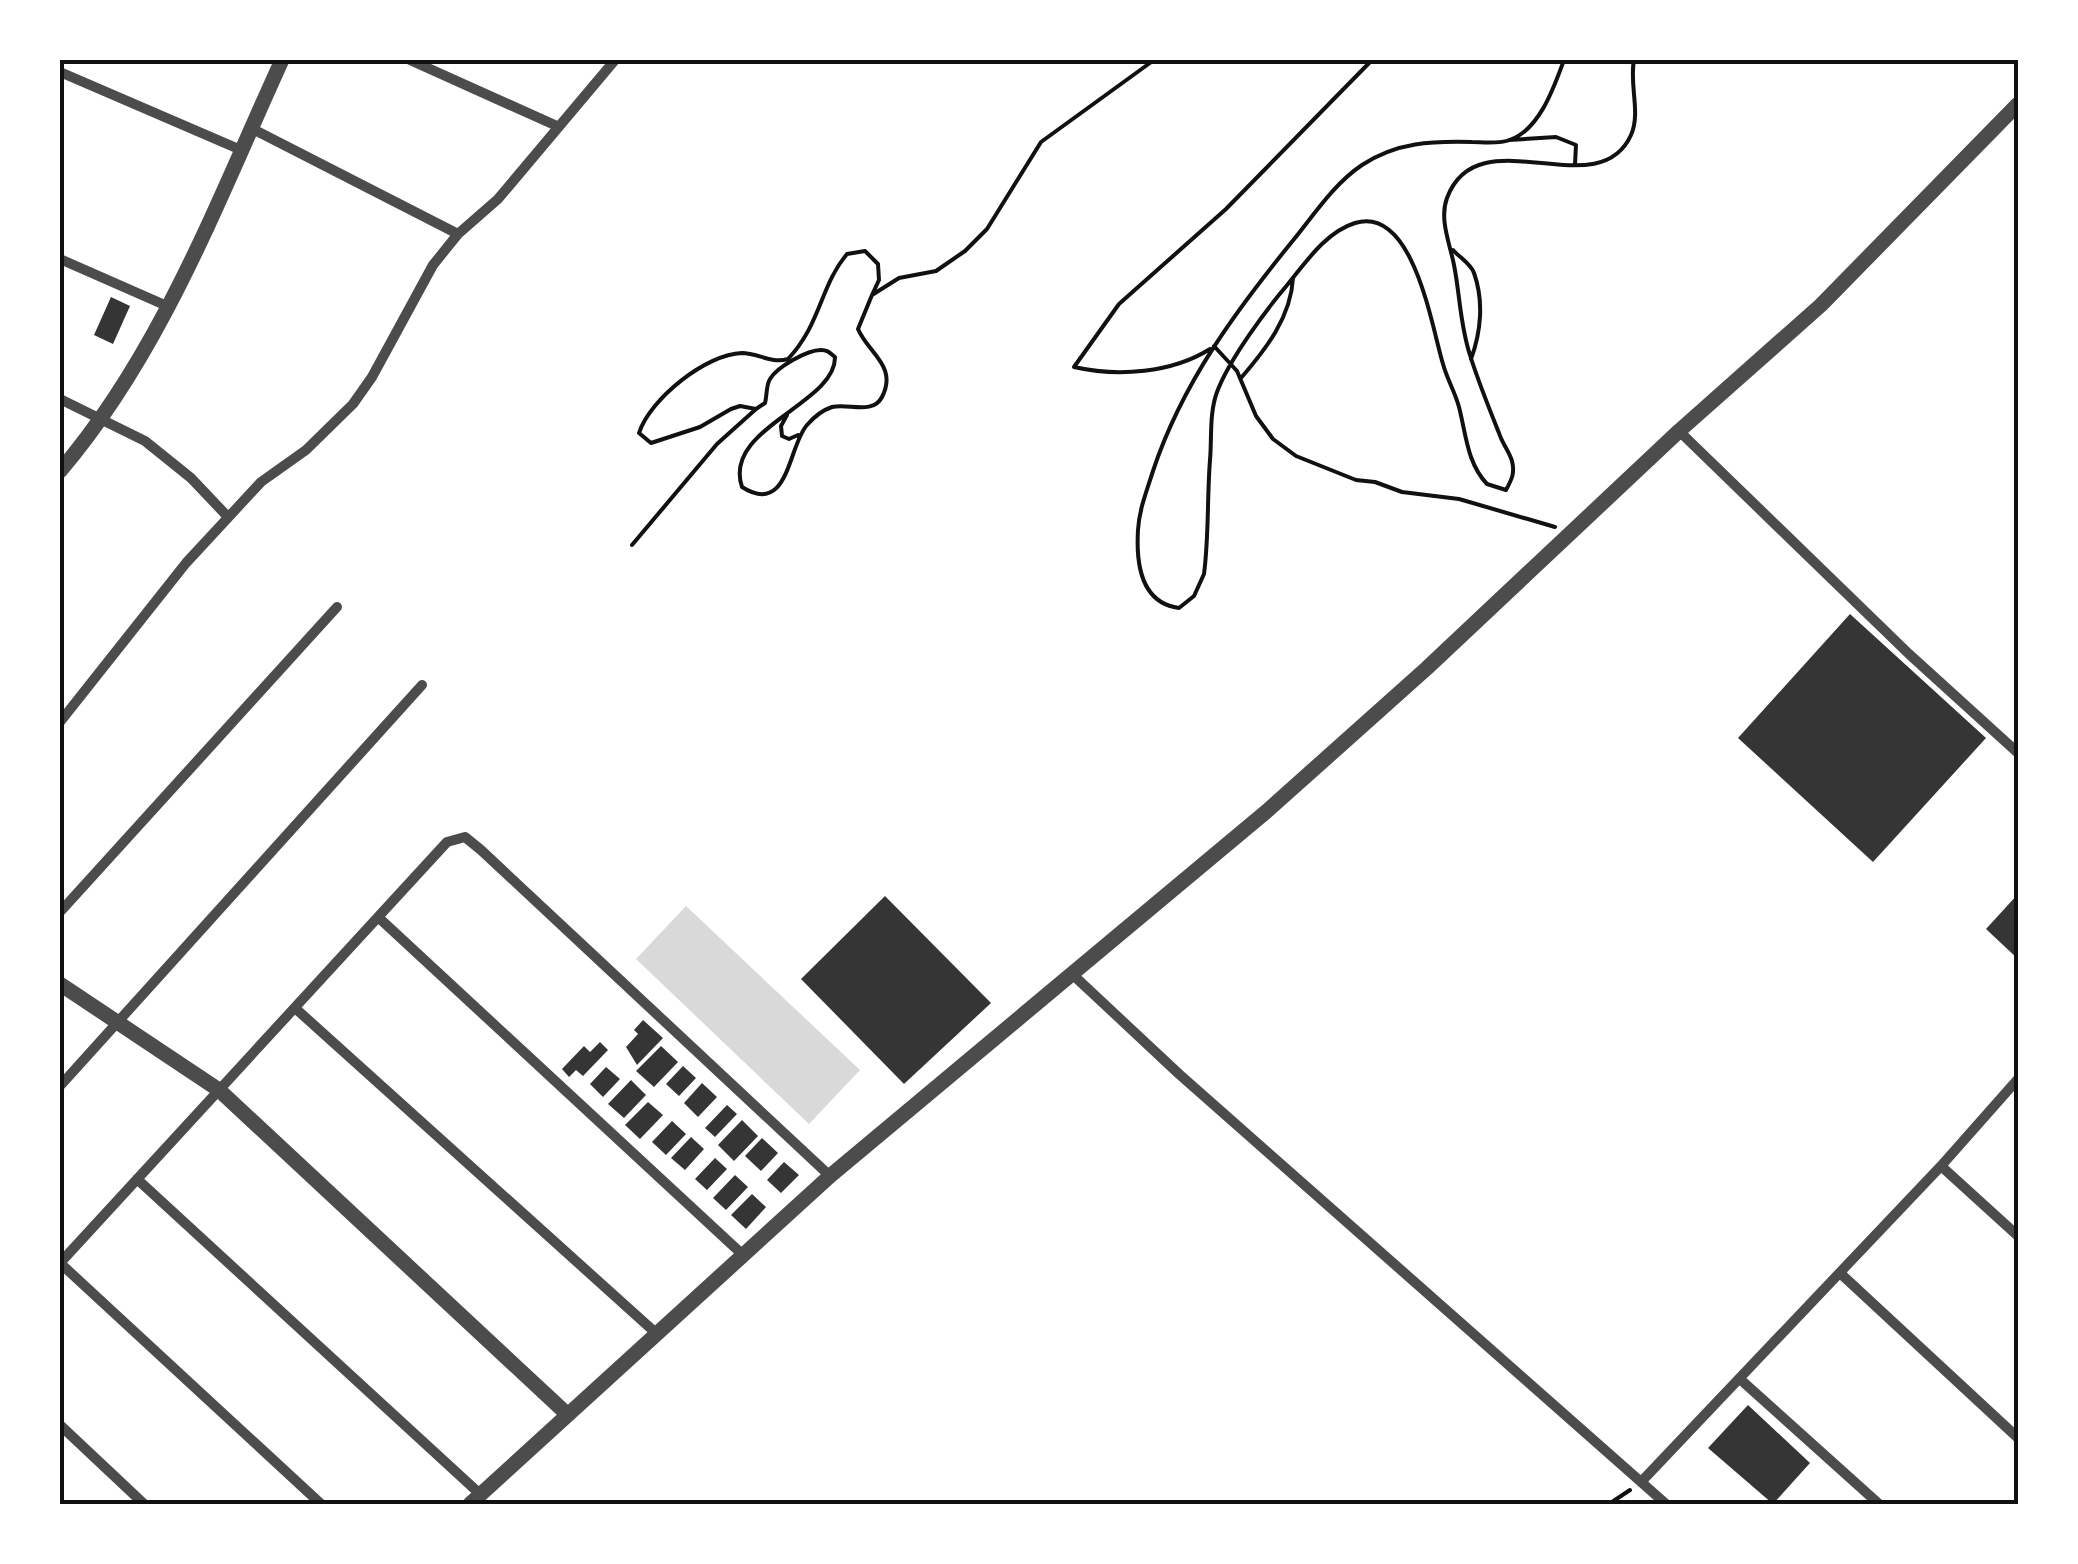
<svg xmlns="http://www.w3.org/2000/svg" width="2078" height="1564" font-family="'Archivo Narrow',sans-serif">
	<style>
		.water { fill: #d9d9d9 }
		.building { fill: #353535 }
		.lines { fill: none; stroke-linecap: round; stroke-linejoin: round }
		.path { stroke: #111; stroke-width: 4 }
		.minor { stroke: #4c4c4c; stroke-width: 10 }
		.tertiary { stroke: #4c4c4c; stroke-width: 15 }
		.neatline { fill: none; stroke: #111; stroke-width: 4 }
	</style>
	<rect width="100%" height="100%" fill="#fff"/>
	<!-- water -->
	<path class="water" d="M686,906L860,1070L809,1124L636,959Z"/>
	<!-- building -->
	<path class="building" d="M111,297L130,306L113,344L94,335Z
		M1850,614L1986,738L1873,862L1738,738Z
		M2018,894V959L1986,929Z
		M885,896L991,1003L904,1084L801,979Z
		M643,1020L663,1038L637,1065L626,1047L638,1034L634,1030Z
		M600,1042L608,1050L583,1076L576,1070L569,1077L562,1069L584,1046L590,1052Z
		M661,1046L678,1062L654,1087L636,1071Z
		M683,1066L696,1078L679,1096L666,1084Z
		M606,1067L620,1079L603,1097L590,1084Z
		M631,1080L646,1095L624,1118L608,1104Z
		M702,1083L717,1097L698,1117L684,1103Z
		M648,1102L663,1115L640,1139L625,1125Z
		M727,1105L737,1114L715,1137L705,1128Z
		M742,1120L758,1136L734,1161L718,1145Z
		M672,1121L686,1134L666,1155L652,1142Z
		M691,1137L704,1149L685,1170L671,1158Z
		M762,1138L778,1153L761,1171L745,1156Z
		M715,1158L727,1169L707,1190L695,1179Z
		M784,1162L799,1175L781,1193L767,1180Z
		M735,1175L748,1187L726,1210L713,1198Z
		M752,1194L766,1207L746,1229L731,1215Z
		M1748,1405L1810,1463L1773,1504L1708,1448Z"/>
	<g class="lines">
		<!-- path -->
		<path class="path" d="M1564,60C1554,87 1540,129 1510,140C1500,144 1482,142 1472,142C1432,141 1397,142 1362,165C1335,183 1315,213 1295,238C1237,309 1182,383 1153,471C1147,490 1139,510 1138,530C1136,563 1141,603 1179,608L1194,596L1204,574C1209,536 1207,498 1210,460C1212,438 1209,414 1217,392C1229,360 1265,311 1288,284C1306,262 1326,232 1355,223C1414,205 1432,329 1443,364C1447,379 1455,392 1459,407C1466,434 1467,463 1487,484L1506,490C1512,479 1515,473 1512,461C1509,451 1502,443 1499,433C1489,408 1478,381 1470,355C1460,325 1460,295 1454,265C1450,244 1439,219 1447,198C1478,115 1598,208 1631,135C1641,113 1629,84 1634,60
			M1509,140L1556,137L1576,145L1575,164
			M1453,250C1459,257 1471,264 1474,273C1484,301 1481,332 1471,359
			M872,295L879,280L878,264L865,251L847,254C820,286 821,324 788,359C771,364 758,353 742,353C706,354 650,399 639,433L651,443L700,427L731,409L740,406L756,409L765,403C767,396 766,385 770,379C777,367 807,350 821,350C828,350 830,353 835,357C836,404 722,428 742,487C789,517 788,446 807,425C813,418 823,410 832,407C848,403 873,415 882,397C898,366 868,353 858,329L872,295L899,278L936,271L965,251L987,229L1041,142L1154,60
			M1214,346L1237,371L1256,416L1273,439L1296,456L1356,480L1375,482L1402,492L1459,499L1555,527
			M1210,349C1172,373 1118,377 1074,367L1119,304L1226,209L1372,60
			M1241,378C1266,349 1291,317 1293,278
			M787,415L781,426L782,436L789,439L798,435
			M632,545L717,444L756,409
			M1609,1504L1630,1490"/>
		<!-- minor -->
		<path class="minor" d="M410,60L557,126
			M60,72L241,150
			M251,128L458,234
			M60,259L167,306
			M60,399L145,441L191,478L228,517
			M1679,431L1909,654L2018,753
			M60,722L186,563L261,482L306,450L353,404L372,377L433,265L458,234L498,199L615,60
			M60,912L337,607
			M378,917L743,1255
			M1071,973L1179,1074L1666,1504
			M295,1008L657,1334
			M60,1086L422,685
			M1941,1166L2018,1236
			M137,1179L480,1494
			M60,1263L447,842L465,837L481,850L830,1176
			M60,1263L321,1504
			M1840,1273L2018,1438
			M1741,1380L1879,1504
			M60,1425L144,1504
			M1641,1482L1941,1166L2018,1079"/>
		<!-- tertiary -->
		<path class="tertiary" d="M60,471C161,353 218,200 282,60
			M60,984L219,1090L568,1415
			M470,1504L830,1176L1267,811L1427,668L1679,431L1821,305L2018,104"/>
	</g>
	<!-- border -->
	<rect width="2078" height="1564" fill="none" stroke="#ffffff" stroke-width="125"/>
	<rect x="62" y="62" width="1954" height="1440" class="neatline"/>
</svg>
